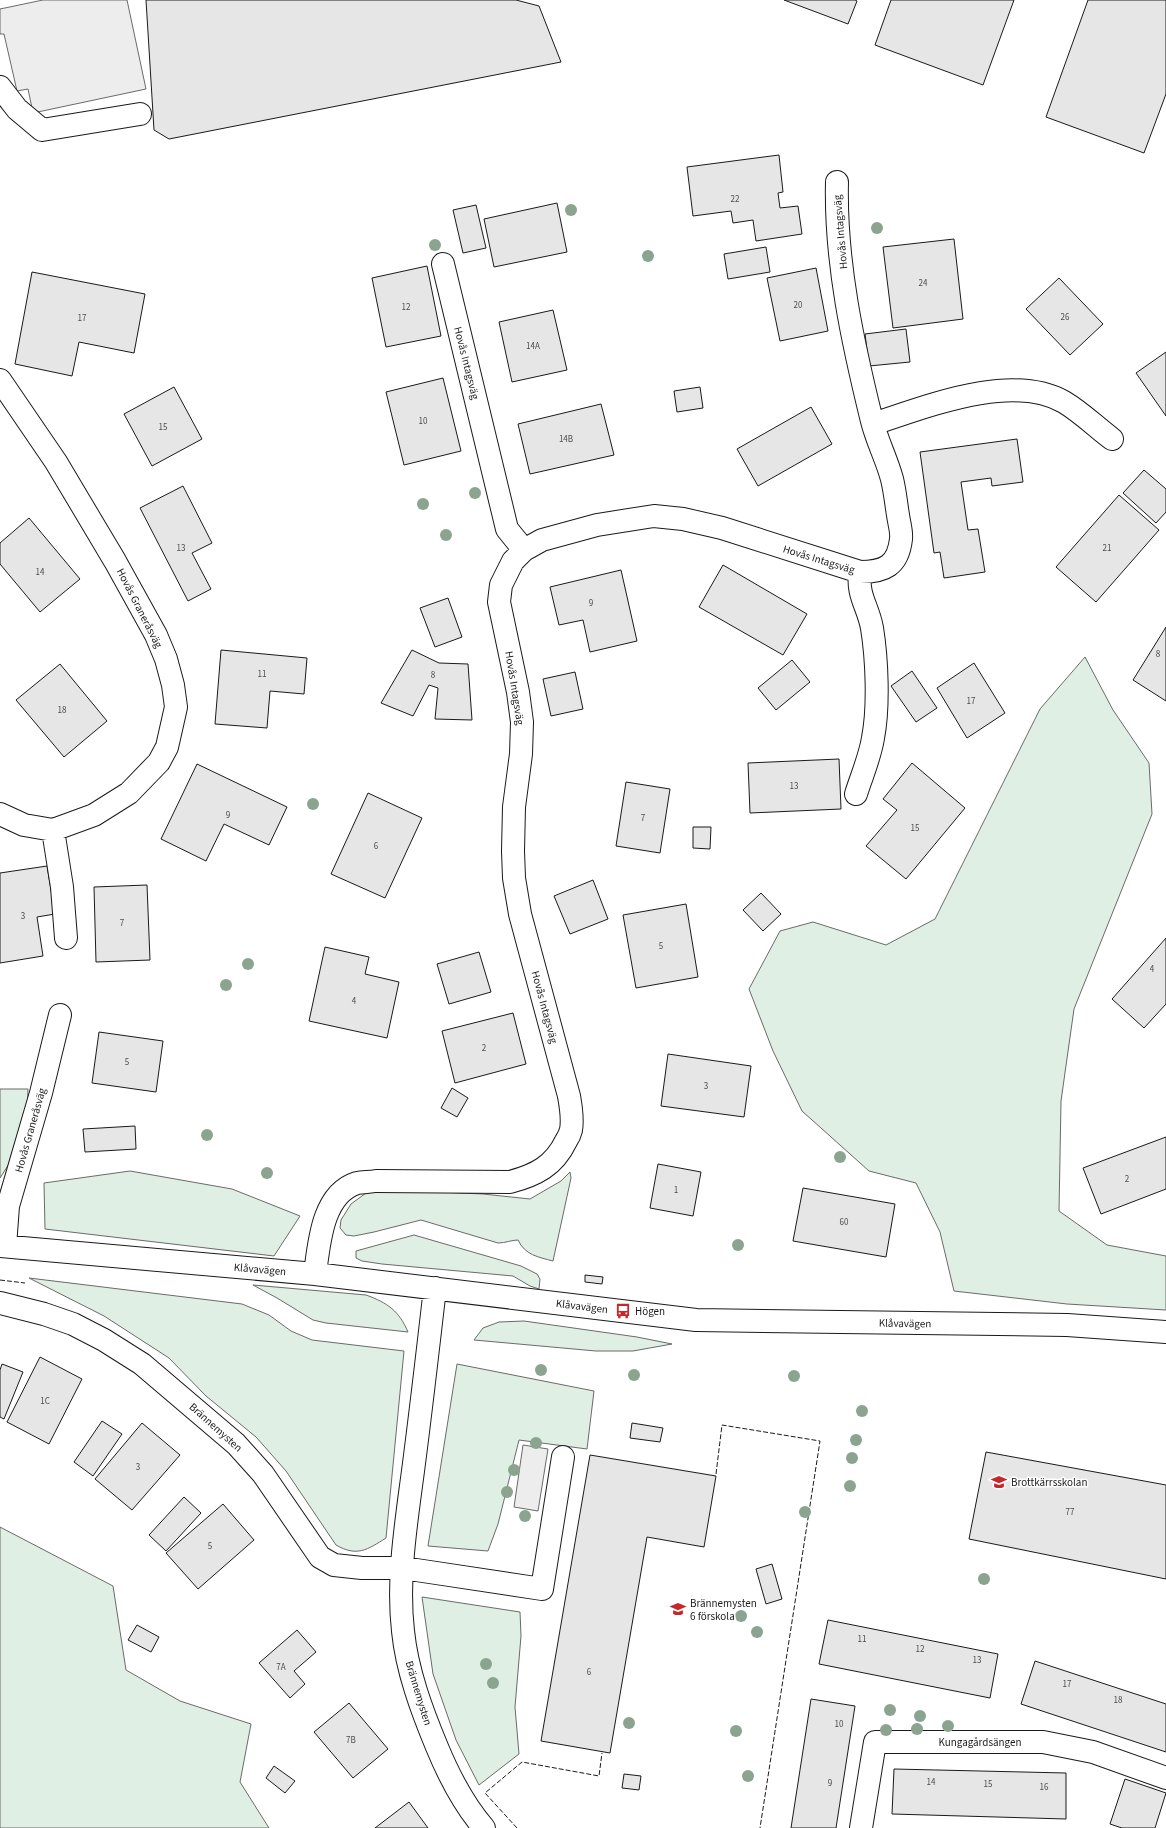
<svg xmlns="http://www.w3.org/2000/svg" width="1166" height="1828" font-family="'Source Sans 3',sans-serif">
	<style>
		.green { fill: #e0efe3; stroke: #6a6a6a }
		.parking { fill: #ededed; stroke: #6a6a6a }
		.building { fill: #e6e6e6; stroke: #1a1a1a }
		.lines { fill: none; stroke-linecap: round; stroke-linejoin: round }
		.minor-casing { stroke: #1a1a1a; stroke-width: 24 }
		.minor { stroke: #fff; stroke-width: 22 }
		.fence { stroke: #1a1a1a; stroke-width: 1; stroke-dasharray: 5 2; stroke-linecap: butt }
		.tree { fill: #8aa48f }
		.labels { text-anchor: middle; stroke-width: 3; stroke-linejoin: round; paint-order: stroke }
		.number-label { font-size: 9px; fill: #4d4d4d }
		.street-label { font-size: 11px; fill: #1a1a1a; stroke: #fff }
		.poi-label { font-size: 11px; fill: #1a1a1a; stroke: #fff; text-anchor: start }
	</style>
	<rect width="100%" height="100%" fill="#fff"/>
	<!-- green -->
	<path class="green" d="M1085,657L1113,710L1149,763L1152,814L1074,1009L1061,1101L1059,1211L1107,1245L1166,1256V1310L1067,1304L954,1291L940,1232L916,1183L869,1171L802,1111L773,1051L749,989L780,931L813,922L886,945L935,919L1040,709Z
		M0,1089H28L27,1117L16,1153L0,1178Z
		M130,1171L232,1189L300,1216L274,1256L45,1229L44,1183Z
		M570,1172L571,1178L553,1261C538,1257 525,1255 518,1240C511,1240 506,1243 498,1243L421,1220L374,1232L354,1236L346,1235L340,1228L341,1220L351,1204L366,1193L384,1190L416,1191L483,1194L530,1199L561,1181Z
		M414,1235L521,1266L537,1274L540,1279L539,1289L530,1286L513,1276L382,1264L362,1261L356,1258V1251Z
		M29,1278L242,1304L269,1315L291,1331L312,1340L404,1351L386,1538C367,1550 357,1557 336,1545L286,1471L256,1437L206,1396L169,1358L104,1316Z
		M253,1285L366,1295C388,1303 399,1311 408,1332L326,1323L313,1320L277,1298Z
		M524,1321L637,1337L672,1344L633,1351H596L474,1340L483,1328L499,1322Z
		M457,1364L594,1391L587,1449L519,1440L498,1524L488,1551L428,1546Z
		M0,1527L113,1586L126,1670L180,1701L251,1724L240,1782L269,1828H0Z
		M422,1597L520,1612L521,1636L515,1707L519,1754L479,1785L456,1740L433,1674Z"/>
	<!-- parking -->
	<path class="parking" d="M43,0H127L146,89L33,113L28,89L17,91L4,34H0V9Z
		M523,1445L548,1449L538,1511L514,1507Z"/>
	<!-- building -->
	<path class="building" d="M146,0H516L539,6L561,62L169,139L154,130Z
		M784,0H855L857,1L848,24Z
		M891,0H1014L983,85L875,45Z
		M1088,0H1166V94L1144,153L1046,117Z
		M779,155L783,192L778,193L780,208L798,206L802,234L756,241L753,220L733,223L731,211L693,216L687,167Z
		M557,203L567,252L494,267L484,219Z
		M476,205L486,248L463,253L453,210Z
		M954,239L963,319L893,328L883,247Z
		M766,247L770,272L728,279L724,254Z
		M427,266L441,336L386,347L372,278Z
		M816,268L828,331L780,341L767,278Z
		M32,272L145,294L134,353L79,342L72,376L15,364Z
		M1059,278L1103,324L1070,355L1026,309Z
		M553,310L567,370L512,382L499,322Z
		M906,329L910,362L869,366L865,334Z
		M1166,352V416L1136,373Z
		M443,378L461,451L404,465L386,392Z
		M174,387L202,439L152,466L124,414Z
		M700,387L703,408L677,412L674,391Z
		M601,404L614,455L530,474L518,424Z
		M811,407L832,444L758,486L737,449Z
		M1017,439L1023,482L992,486L991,478L961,482L968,530L978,529L985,572L944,578L940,552L934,553L920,452Z
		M1144,470L1166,489V512L1156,523L1123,493Z
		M183,486L212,543L192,553L211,589L188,601L140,508Z
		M1119,495L1159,530L1096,602L1056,567Z
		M29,518L80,579L40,612L0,564V543Z
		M723,565L807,614L783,655L699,607Z
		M621,570L637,641L590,652L583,620L559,625L550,587Z
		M448,598L462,637L435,647L420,608Z
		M1166,627V701L1133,680Z
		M221,650L307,658L304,694L270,691L267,728L215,724Z
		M412,650L439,663L468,664L472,720L435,719L438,688L429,685L413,716L381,703Z
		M792,660L810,682L776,710L758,688Z
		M974,663L1005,713L967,738L937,688Z
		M60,664L107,721L64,757L16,700Z
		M912,671L937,708L916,722L891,686Z
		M575,672L583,709L551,716L543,679Z
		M839,759L841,809L750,813L748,763Z
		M912,763L965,808L906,879L866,846L897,810L883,799Z
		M197,764L287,807L269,845L224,824L206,861L161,839Z
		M626,782L670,789L660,853L616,846Z
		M368,793L422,818L385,898L331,874Z
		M693,827H711L710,849L693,848Z
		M47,866L55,914L37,917L43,956L0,963V873Z
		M593,880L608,919L570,934L554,896Z
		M147,885L150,960L96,962L94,887Z
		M761,893L781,914L763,931L743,910Z
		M686,904L698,977L636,988L623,915Z
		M1166,938V1004L1144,1028L1112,999Z
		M325,947L369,957L365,974L399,982L387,1038L309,1021Z
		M479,952L491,992L449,1004L437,964Z
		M513,1013L526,1064L455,1083L442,1031Z
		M99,1032L163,1041L156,1092L92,1083Z
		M668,1054L751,1066L744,1117L661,1106Z
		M452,1088L468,1098L457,1117L441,1108Z
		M135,1126L136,1149L85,1152L83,1129Z
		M1166,1137V1189L1101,1214L1083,1168Z
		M658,1164L701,1172L693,1216L650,1208Z
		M803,1188L895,1204L886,1257L793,1241Z
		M585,1275L603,1277L602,1284L585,1282Z
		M40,1357L82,1379L49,1444L7,1422Z
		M2,1364L23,1372L4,1419L0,1417V1370Z
		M102,1421L122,1434L93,1476L74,1462Z
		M142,1423L180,1455L132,1510L95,1479Z
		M632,1423L663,1428L660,1442L630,1438Z
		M986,1452L1166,1485V1579L969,1539Z
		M590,1455L716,1476L704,1547L647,1537L610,1753L541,1741Z
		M184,1497L201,1513L166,1551L149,1535Z
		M223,1504L254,1540L198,1589L166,1553Z
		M772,1564L782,1599L766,1604L756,1569Z
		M828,1620L998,1654L990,1698L819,1664Z
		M137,1625L159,1637L151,1652L128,1640Z
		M297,1630L316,1652L294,1671L305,1684L290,1698L259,1663Z
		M1035,1661L1166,1704V1752L1021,1704Z
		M811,1699L855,1706L836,1828H791Z
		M349,1703L388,1749L353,1778L314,1732Z
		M274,1766L295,1781L285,1793L266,1778Z
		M894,1769L1066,1773V1819L892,1814Z
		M624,1774L641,1776L639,1790L622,1788Z
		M1125,1779L1166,1793L1155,1828H1122L1110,1824Z
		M409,1802L428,1828H375Z"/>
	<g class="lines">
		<defs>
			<path id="minor" d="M0,87L17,109L42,130L140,114
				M443,264L507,529L524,550
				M0,380L56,462L115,561L156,635L166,659L173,685L176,707L167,747L159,762L129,793L94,815L53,830L24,825L0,814
				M873,424C926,407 1011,372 1064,402C1081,412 1096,427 1112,439
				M856,794C862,775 870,757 873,738C879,707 877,659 872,628C868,606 857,596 860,572
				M53,830L62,887L66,938
				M0,1246L315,1274L696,1320L1067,1325L1166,1332
				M5,1246L8,1206L41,1093L60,1015
				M315,1274C319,1244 322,1194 357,1183C363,1182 370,1182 376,1181L510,1182C536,1175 554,1166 566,1141C568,1138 570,1134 571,1130C573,1119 571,1107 569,1096L520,914L514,878L513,851L514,807L521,754L522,722L518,692L499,602L501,585L513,561L524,550L542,540L597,525L654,516L683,519L722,528L860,572C884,572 898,566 901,539C902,532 899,523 898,515C896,503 895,491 892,479C887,460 877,441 872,421C853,344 835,262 837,182
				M435,1288C428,1349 421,1410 413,1471C406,1524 397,1579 403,1631C407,1671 422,1711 437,1747C449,1776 464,1805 484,1828
				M0,1303L44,1314L73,1324L104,1340L142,1364L236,1444L263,1474L320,1557L334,1565L362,1568H403L542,1589L563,1457
				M861,1828L875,1742H1043L1093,1752L1166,1778"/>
		</defs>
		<!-- minor casing -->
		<use href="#minor" class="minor-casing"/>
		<!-- minor -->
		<use href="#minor" class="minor"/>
		<!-- fence -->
		<path class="fence" d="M0,1280L25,1283
			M716,1474L722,1425L820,1441L760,1828
			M517,1828L485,1793L522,1762L599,1776L602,1753"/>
	</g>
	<!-- trees -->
	<g class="tree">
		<circle cx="571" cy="210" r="6"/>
		<circle cx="877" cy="228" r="6"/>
		<circle cx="435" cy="245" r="6"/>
		<circle cx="648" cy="256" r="6"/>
		<circle cx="475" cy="493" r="6"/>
		<circle cx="423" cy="504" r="6"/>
		<circle cx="446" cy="535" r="6"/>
		<circle cx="313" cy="804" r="6"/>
		<circle cx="248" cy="964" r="6"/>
		<circle cx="226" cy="985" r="6"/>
		<circle cx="207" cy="1135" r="6"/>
		<circle cx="840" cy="1157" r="6"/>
		<circle cx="267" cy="1173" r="6"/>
		<circle cx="738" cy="1245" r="6"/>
		<circle cx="541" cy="1370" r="6"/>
		<circle cx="634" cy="1375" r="6"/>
		<circle cx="794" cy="1376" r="6"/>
		<circle cx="862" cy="1411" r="6"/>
		<circle cx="856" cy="1440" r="6"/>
		<circle cx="536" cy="1443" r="6"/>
		<circle cx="852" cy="1458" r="6"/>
		<circle cx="514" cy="1470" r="6"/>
		<circle cx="850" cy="1486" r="6"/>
		<circle cx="507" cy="1492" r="6"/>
		<circle cx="805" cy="1512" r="6"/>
		<circle cx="525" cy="1516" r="6"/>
		<circle cx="984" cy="1579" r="6"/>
		<circle cx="741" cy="1616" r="6"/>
		<circle cx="757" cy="1632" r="6"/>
		<circle cx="486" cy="1664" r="6"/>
		<circle cx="493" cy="1683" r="6"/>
		<circle cx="890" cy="1710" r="6"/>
		<circle cx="920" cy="1716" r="6"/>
		<circle cx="629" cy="1723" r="6"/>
		<circle cx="948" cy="1726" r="6"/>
		<circle cx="917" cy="1729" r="6"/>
		<circle cx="886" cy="1730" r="6"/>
		<circle cx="736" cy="1731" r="6"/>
		<circle cx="748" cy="1776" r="6"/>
	</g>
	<!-- icons -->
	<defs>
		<symbol id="bus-bare" viewBox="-9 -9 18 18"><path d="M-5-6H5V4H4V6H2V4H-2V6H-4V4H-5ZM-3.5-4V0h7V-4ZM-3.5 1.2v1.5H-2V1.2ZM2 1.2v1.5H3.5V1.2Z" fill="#c62828" stroke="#fff" stroke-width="2.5" paint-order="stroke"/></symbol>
		<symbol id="school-bare" viewBox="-9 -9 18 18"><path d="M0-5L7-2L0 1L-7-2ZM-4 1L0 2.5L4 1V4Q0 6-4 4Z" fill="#c62828" stroke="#fff" stroke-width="2.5" paint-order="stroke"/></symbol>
	</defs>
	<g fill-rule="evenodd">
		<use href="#bus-bare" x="612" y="1300" width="22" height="22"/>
		<use href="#school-bare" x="988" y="1471" width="22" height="22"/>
		<use href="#school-bare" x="667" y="1598" width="22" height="22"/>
	</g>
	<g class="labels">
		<!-- number labels -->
		<g class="number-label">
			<text x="735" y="202">22</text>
			<text x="923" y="286">24</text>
			<text x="798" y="308">20</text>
			<text x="406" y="310">12</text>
			<text x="1065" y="320">26</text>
			<text x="82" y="321">17</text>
			<text x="533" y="349">14A</text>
			<text x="423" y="424">10</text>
			<text x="163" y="430">15</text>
			<text x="566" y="442">14B</text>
			<text x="181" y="551">13</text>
			<text x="1107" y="551">21</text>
			<text x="40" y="575">14</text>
			<text x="591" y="606">9</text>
			<text x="1158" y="657">8</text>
			<text x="262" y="677">11</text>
			<text x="433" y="678">8</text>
			<text x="971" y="704">17</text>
			<text x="62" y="713">18</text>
			<text x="794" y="789">13</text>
			<text x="228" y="818">9</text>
			<text x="643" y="821">7</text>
			<text x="915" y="831">15</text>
			<text x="376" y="849">6</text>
			<text x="23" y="919">3</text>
			<text x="122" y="926">7</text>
			<text x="661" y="949">5</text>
			<text x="1152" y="972">4</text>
			<text x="354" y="1004">4</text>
			<text x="484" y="1051">2</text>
			<text x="127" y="1065">5</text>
			<text x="706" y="1089">3</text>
			<text x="1127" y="1182">2</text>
			<text x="676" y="1193">1</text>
			<text x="844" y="1225">60</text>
			<text x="45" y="1404">1C</text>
			<text x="138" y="1470">3</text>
			<text x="1070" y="1515">77</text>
			<text x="210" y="1549">5</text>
			<text x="862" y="1642">11</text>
			<text x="920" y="1652">12</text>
			<text x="977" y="1663">13</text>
			<text x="281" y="1670">7A</text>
			<text x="589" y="1675">6</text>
			<text x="1067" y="1687">17</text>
			<text x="1118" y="1703">18</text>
			<text x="839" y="1727">10</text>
			<text x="351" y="1743">7B</text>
			<text x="931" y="1785">14</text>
			<text x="830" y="1786">9</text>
			<text x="988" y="1787">15</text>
			<text x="1044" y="1790">16</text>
		</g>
		<!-- street labels -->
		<g class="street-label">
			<text transform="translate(840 232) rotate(-95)" y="4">Hovås Intagsväg</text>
			<text transform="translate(467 363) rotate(76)" y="4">Hovås Intagsväg</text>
			<text transform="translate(819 559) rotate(17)" y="4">Hovås Intagsväg</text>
			<text transform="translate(140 608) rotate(63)" y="4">Hovås Graneråsväg</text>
			<text transform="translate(515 688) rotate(81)" y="4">Hovås Intagsväg</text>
			<text transform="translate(545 1007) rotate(75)" y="4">Hovås Intagsväg</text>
			<text transform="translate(30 1130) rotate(-74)" y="4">Hovås Graneråsväg</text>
			<text transform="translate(260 1269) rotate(5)" y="4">Klåvavägen</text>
			<text transform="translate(582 1306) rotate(7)" y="4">Klåvavägen</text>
			<text transform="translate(905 1323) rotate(1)" y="4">Klåvavägen</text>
			<text transform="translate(216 1427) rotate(42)" y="4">Brännemysten</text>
			<text transform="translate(419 1693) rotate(73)" y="4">Brännemysten</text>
			<text x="980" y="1746">Kungagårdsängen</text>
		</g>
		<!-- poi labels -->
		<g class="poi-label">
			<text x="635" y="1315">Högen</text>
			<text x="1011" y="1486">Brottkärrsskolan</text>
			<text x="690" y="1607">Brännemysten<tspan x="690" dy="13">6 förskola</tspan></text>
		</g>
	</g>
</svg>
